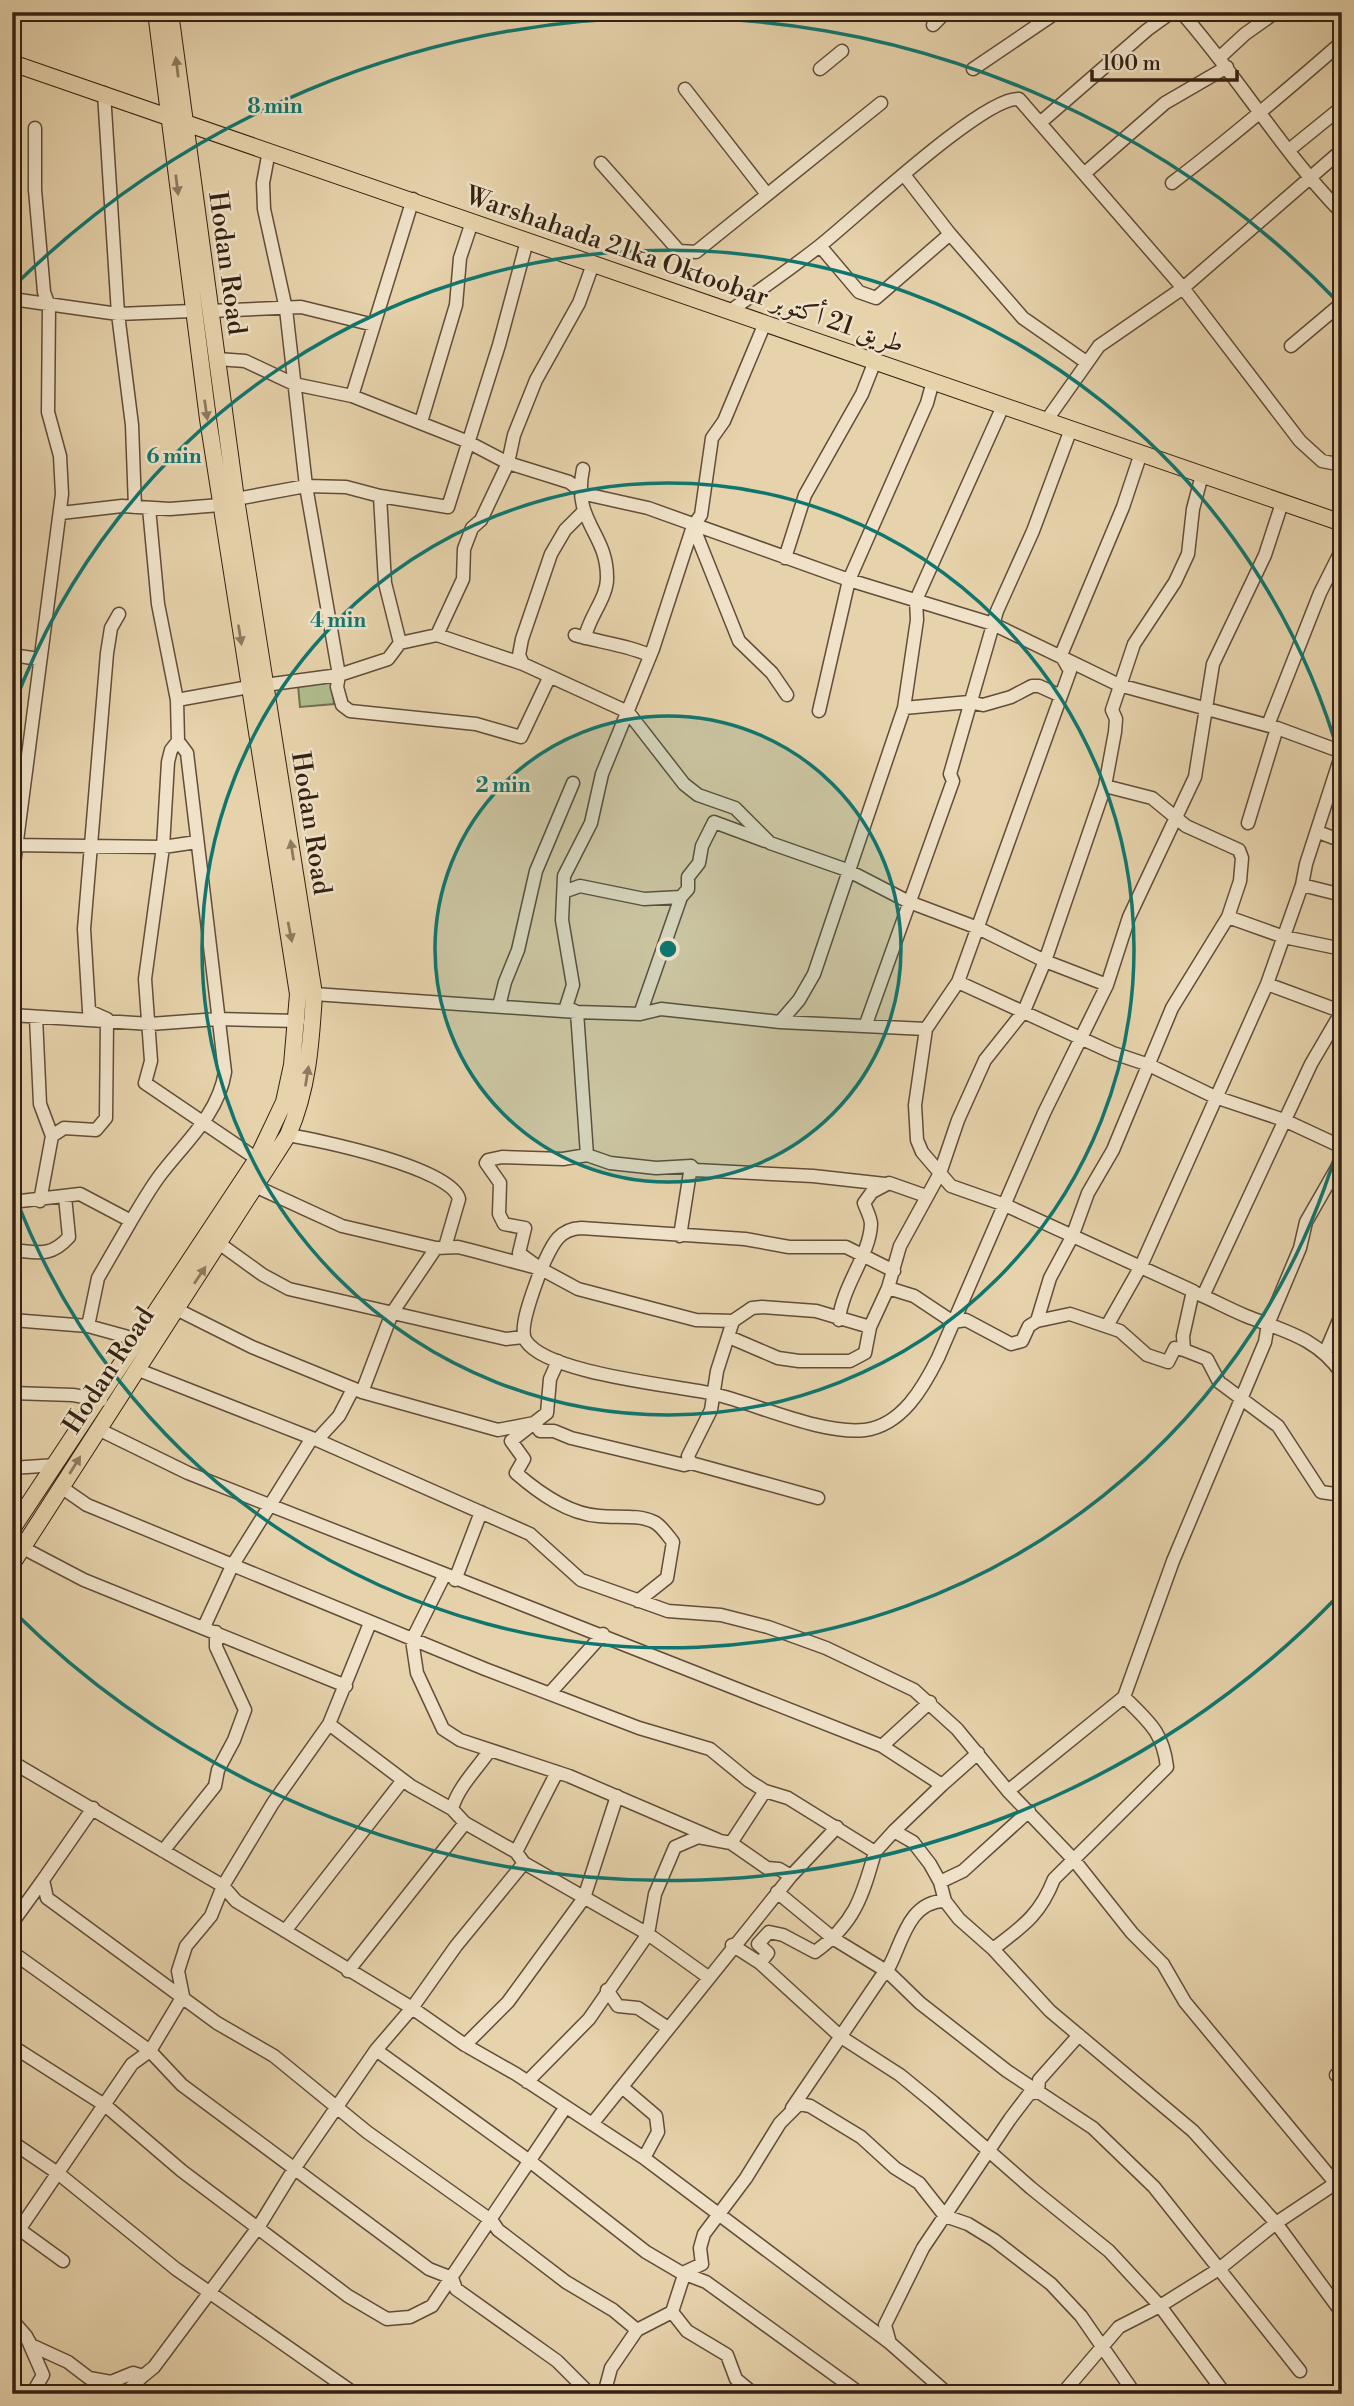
<svg xmlns="http://www.w3.org/2000/svg" width="1354" height="2406" font-family="'Libre Bodoni',Amiri,serif">
	<style>
		.green { fill: #afbd8d; stroke: #726f50; stroke-width: 2 }
		.lines { fill: none; stroke-linecap: round; stroke-linejoin: round }
		.minor-casing { stroke: #614d39; stroke-width: 15 }
		.major-casing { stroke: #352113; stroke-width: 18 }
		.minor { stroke: #efe2c8; stroke-width: 12 }
		.major { stroke: #e6d2ab; stroke-width: 16 }
		.oneway { fill: #8e7a5f }
		.ring { fill: none; stroke: #0f766e; stroke-width: 3.5 }
		.labels { text-anchor: middle; stroke-width: 5; stroke-linejoin: round; paint-order: stroke }
		.street-label { font-size: 26px; fill: #352113; stroke: #efe2c8 }
		.centre { fill: #0f766e; stroke: #efe2c8; stroke-width: 3.5 }
		.ring-label { font-size: 21px; text-anchor: middle; font-weight: bold; fill: #0f766e; stroke: #efe2c8; stroke-width: 5; stroke-linejoin: round; paint-order: stroke }
	</style>
	<rect width="100%" height="100%" fill="#e6d2ab"/>
	<filter id="stains"><feTurbulence type="fractalNoise" baseFrequency=".00286" numOctaves="4"/><feColorMatrix values="0 0 0 0 .2 0 0 0 0 .09 0 0 0 0 .02 0 0 0 .5 -.17"/></filter>
	<radialGradient id="worn" r=".72"><stop offset=".6" stop-color="#630" stop-opacity="0"/><stop offset="1" stop-color="#630" stop-opacity=".3"/></radialGradient>
	<!-- green -->
	<path class="green" d="M332,682L334,704L300,707L298,685Z"/>
	<g class="lines">
		<defs>
			<path id="minor" d="M1181,12C1238,76 1282,152 1342,213
				M933,25L946,12
				M1219,58L1245,34L1276,12
				M820,69L842,51
				M973,69L1057,12
				M685,89L766,193
				M104,93L118,314L132,425L135,507
				M1041,122L1147,30L1172,12
				M1289,150L1342,107
				M269,151L263,183L264,209L286,309L306,486L339,675L388,659L400,643L437,635L523,664L628,712L684,784L698,795L735,808L770,843L847,870L909,902L978,928L1045,961L1107,985
				M601,163L679,251L696,252L881,103
				M1085,173L1165,103L1227,67
				M1172,183C1231,138 1286,91 1342,42
				M950,234L1023,318L1086,362
				M820,246L859,292L876,298L950,234L905,176
				M12,299L118,314L192,311
				M210,311L301,307L374,325
				M730,311C761,289 792,268 822,244C855,218 985,95 1019,99L1183,288L1300,441L1322,461L1342,465
				M1291,346L1342,303
				M217,359L245,361L294,384L352,396L413,199
				M352,396L466,441L508,463L569,482L585,494L648,508L849,580L993,624L1119,685L1277,728L1342,752
				M1046,421L1099,346L1183,288L1342,150
				M421,422L456,305L460,258L472,222
				M583,469C572,522 607,532 607,577C608,597 588,618 585,638
				M380,496L385,583L400,643
				M236,499L306,486L346,487L380,496L448,507L499,345L527,241
				M149,508L158,604L177,700
				M61,513L122,506L170,509L220,505
				M693,526L739,641L772,673L787,695
				M785,558L805,495L862,394L875,361
				M437,635L463,579L464,549L472,528L481,520L508,463L514,435L536,380L579,303L593,264
				M575,635C594,641 636,647 650,656
				M12,655L39,659
				M523,664L519,655L522,639L551,554L565,530L583,512
				M265,685L339,675L337,687L342,705L350,711L476,724L521,737L549,678
				M249,687L177,700L178,741L171,750L168,762L163,847L145,979L151,1061L145,1083L257,1159
				M904,708L969,702L983,705L1011,697L1032,686H1039L1061,696
				M819,711L849,580L927,403L933,381
				M1268,725L1320,593L1342,549
				M1248,823L1277,728
				M1318,832L1342,841
				M12,845L163,847L197,842
				M12,879L62,494L60,456L48,412L49,306L44,292L35,190V128
				M1302,885L1342,895
				M566,891L580,886L644,899L681,897L688,889V877L699,863L702,846L714,822L765,841
				M1228,917L1284,937L1342,949
				M958,982L1070,671L1061,655L1123,507L1141,453
				M1267,984L1340,1011
				M314,994L577,1012L640,1014L661,1009L780,1022L926,1029L915,1105L917,1140L922,1152L951,1186L1005,1205L1193,1291L1183,1336L1184,1350L1207,1359L1219,1382L1278,1426L1321,1492L1342,1495
				M499,1006L505,982L518,950L536,871L573,783
				M640,1014L681,897
				M12,1015L150,1024L218,1019L298,1021
				M36,1017L40,1104L52,1136L40,1201
				M780,1022L799,1000L814,974L904,708L917,620L916,600L1003,406
				M866,1024L953,781L950,774L997,611L1033,531L1071,429
				M926,1029L958,982L1113,1053L1149,1065L1215,1097L1284,1120L1342,1147
				M288,1135C319,1140 452,1168 459,1199L445,1247
				M52,1136L64,1128L96,1130L106,1118L107,1019L89,1011L84,929L107,653L111,628L119,614
				M587,1155L577,1012L566,1007L573,985L562,920L564,876L591,823L602,774L653,649L693,526L701,515L712,438L724,421L765,323
				M691,1166L656,1168L610,1163L587,1155L563,1159L502,1157L488,1160L486,1163L500,1183L499,1214L504,1224L525,1228L519,1253L541,1269C536,1285 517,1328 526,1341C548,1374 674,1385 714,1394C757,1404 822,1435 865,1430C902,1425 923,1388 938,1358L1044,1113L1107,985L1129,917L1195,777L1213,664L1265,555L1282,503
				M257,1187L342,1226L436,1248L458,1247L474,1251L541,1269L578,1289L696,1320L733,1321L752,1308L762,1307L816,1311L870,1327L888,1288L914,1296L953,1322L966,1320L1011,1344L1022,1341L1029,1326L1037,1321L1070,1314L1120,1331L1147,1355L1168,1362L1175,1348L1184,1350
				M12,1202L80,1194L131,1221C140,1206 148,1192 158,1178C183,1144 218,1116 225,1072L187,753L178,741
				M680,1236L691,1166L695,1170L813,1176L885,1184
				M220,1244L263,1275L289,1289L506,1339L523,1337
				M12,1250C38,1252 50,1258 69,1237L65,1197
				M541,1269C551,1249 556,1229 581,1228L745,1239L789,1247H846L894,1271
				M888,1288L900,1246L940,1173L958,1120L985,1060L1024,1011L1045,961L1105,786L1115,732L1116,719L1112,710L1134,644L1175,582L1188,554L1193,509L1202,475
				M1196,1293C1213,1300 1229,1309 1246,1316C1284,1331 1318,1338 1342,1374
				M1203,1296L1311,1064L1342,1011
				M176,1309L252,1347L362,1392L498,1430L534,1423L511,1441L524,1459L516,1473C539,1493 568,1514 599,1516C616,1518 638,1514 654,1522C661,1525 668,1536 673,1542L667,1578L638,1601
				M12,1320L88,1326L139,1340
				M839,1320C842,1286 870,1255 871,1224C871,1218 866,1209 864,1203L872,1192L889,1183L926,1196
				M1037,1321L1050,1278L1072,1237L1088,1193L1113,1150L1172,1008L1228,917L1240,881L1242,858L1239,850L1186,826L1152,798L1105,786
				M88,1326L98,1278L131,1221
				M1107,1326L1141,1266L1267,984L1302,885L1306,864L1342,753
				M729,1337L778,1358L799,1361H850L865,1353L870,1327
				M1325,1353L1342,1313
				M558,1361L550,1379L547,1413L534,1423L540,1431H554L571,1438L684,1465L691,1463L688,1456L711,1410L717,1371L733,1321
				M136,1369L317,1440L530,1534L581,1580L668,1611L721,1615L768,1627L826,1648L914,1690L957,1729L1008,1791L1074,1860L1132,1933L1163,1964L1185,2002L1342,2191
				M362,1392L392,1313L436,1248
				M12,1393L73,1395L101,1400
				M98,1429L188,1473L882,1746L942,1785L978,1753
				M317,1440L339,1416L353,1389
				M691,1463L818,1498
				M12,1468L56,1465
				M61,1487L87,1505L485,1669L639,1728L710,1749L749,1781L765,1791L788,1798L875,1852L894,1831L913,1842L930,1864L940,1882L945,1901L959,1919L993,1949L1050,2011L1193,2131L1276,2223L1342,2313
				M23,1548L84,1580L346,1686
				M444,1576L412,1640L417,1673L443,1729L460,1740L569,1776L718,1840
				M455,1580L481,1512
				M370,1623L329,1724L411,1786L452,1809L465,1823L516,1852L524,1863L648,1934L708,1977
				M204,1627L232,1566L312,1438
				M550,1693L603,1634
				M329,1724L273,1803L223,1886L211,1916L186,1946L178,1971L183,1996L150,2051L182,2085L401,2248L429,2269L452,2278L456,2289L557,2361L590,2394
				M882,1746L930,1702
				M12,1762L223,1886L236,1901L412,2008L465,2045L516,2074L644,2158L890,2343L948,2394
				M1008,1791L1124,1697
				M93,1808L43,1880L47,1898L217,2023L274,2056L367,2132L492,2221L498,2230L566,2282L613,2310L637,2330
				M452,1809C458,1787 477,1769 490,1750
				M894,1831L942,1785
				M731,1843L767,1868L779,1869L791,1876L837,1827
				M163,1851L215,1786L218,1770L234,1740L245,1710L216,1647V1632
				M516,1852L557,1772
				M524,1863L456,1946L412,2008L376,2050L531,2162L646,2252L680,2272L706,2282L861,2394
				M940,1882L963,1871L1029,1811
				M777,1892L834,1939L888,1972L920,2003L1007,2071L1093,2128L1154,2187L1300,2371
				M12,1923L43,1880
				M285,1931L403,1780
				M732,1945L760,1963L841,2037L900,2075L933,2102L1031,2188L1109,2251L1160,2306L1225,2394
				M993,1949C1023,1926 1040,1915 1054,1879L1167,1767C1163,1732 1149,1722 1124,1697L1173,1561L1265,1342L1268,1324L1300,1248L1306,1222L1342,1159
				M12,1952L150,2051L132,2064L12,2240
				M760,1963L768,1953L758,1944L769,1932L783,1935L815,1952C854,1924 862,1898 875,1852
				M348,1971L465,1823
				M607,1990L618,2006L638,2008L668,2028
				M465,2045L508,2002L584,1898L617,1796
				M12,2046L106,2106L182,2171L348,2296L387,2319L410,2317L432,2306L565,2108
				M1342,2069L1336,2075L1342,2081
				M527,2082L589,2019L648,1934L655,1894L675,1847L698,1837L731,1843L765,1791
				M622,2087L656,2116L658,2132L644,2158
				M792,2108L881,1977C900,1963 901,1901 945,1901
				M592,2124L791,1876
				M12,2142L59,2174L176,2269L355,2394
				M12,2224L63,2261
				M12,2320L26,2336L43,2375L32,2394
				M26,2336L31,2345L68,2362L89,2378L111,2382L133,2373L143,2376L154,2367L259,2226L294,2169L376,2050
				M890,2343L885,2325L923,2248L1010,2119L1029,2094L1038,2092L1039,2080L1079,2035
				M124,2394L143,2376
				M604,2394L611,2368L637,2330L672,2312
				M754,2394L736,2379L727,2355L687,2331L672,2312L685,2272L702,2264L700,2248L704,2234L746,2178L780,2123L799,2104L810,2106L861,2137L895,2168L919,2183L945,2216L968,2224L994,2240L1051,2284L1081,2316L1135,2394
				M1062,2394L1119,2327L1160,2306L1219,2269L1276,2223L1342,2179"/>
			<path id="major" d="M12,63L1342,523
				M12,1529L257,1159L284,1102L292,1065L298,994L208,419L156,12
				M12,1564L288,1135C308,1089 311,1044 314,994L236,499L170,12"/>
		</defs>
		<!-- minor casing -->
		<use href="#minor" class="minor-casing"/>
		<!-- major casing -->
		<use href="#major" class="major-casing"/>
		<!-- minor -->
		<use href="#minor" class="minor"/>
		<!-- major -->
		<use href="#major" class="major"/>
	</g>
	<!-- one-way arrows -->
	<defs><path id="oneway-solid" d="M-6-.8H1V-3.2L6.5 0L1 3.2V.8H-6Z" transform="scale(1.75)"/></defs>
	<g class="oneway">
		<use href="#oneway-solid" transform="translate(177 67) rotate(-97)"/>
		<use href="#oneway-solid" transform="translate(177 185) rotate(83)"/>
		<use href="#oneway-solid" transform="translate(206 410) rotate(82)"/>
		<use href="#oneway-solid" transform="translate(240 635) rotate(81)"/>
		<use href="#oneway-solid" transform="translate(292 850) rotate(-99)"/>
		<use href="#oneway-solid" transform="translate(290 932) rotate(79)"/>
		<use href="#oneway-solid" transform="translate(307 1076) rotate(-81)"/>
		<use href="#oneway-solid" transform="translate(200 1275) rotate(-56)"/>
		<use href="#oneway-solid" transform="translate(75 1465) rotate(-58)"/>
	</g>
	<!-- distance rings -->
	<circle cx="668" cy="949" r="233" fill="#0f766e" fill-opacity=".12"/>
	<g class="ring">
		<circle cx="668" cy="949" r="233"/>
		<circle cx="668" cy="949" r="466"/>
		<path d="M1341 1136A698 698 0 0 1 14 1193M14 705A698 698 0 0 1 1341 762"/>
		<path d="M1338 1596A931 931 0 0 1 15 1613M15 285A931 931 0 0 1 1338 302"/>
	</g>
	<g class="labels">
		<!-- street labels -->
		<g class="street-label">
			<text transform="translate(228 263) rotate(82)" y="9">Hodan Road</text>
			<text transform="translate(685 269) rotate(19)" y="9">Warshahada 21ka Oktoobar طريق 21 أكتوبر</text>
			<text transform="translate(312 823) rotate(81)" y="9">Hodan Road</text>
			<text transform="translate(108 1370) rotate(-57)" y="9">Hodan Road</text>
		</g>
	</g>
	<circle cx="668" cy="949" r="10" class="centre"/>
	<g class="ring-label">
		<text x="275" y="113">8 min</text>
		<text x="174" y="463">6 min</text>
		<text x="338" y="627">4 min</text>
		<text x="503" y="792">2 min</text>
	</g>
	<!-- margin -->
	<rect width="1354" height="2406" fill="none" stroke="#e6d2ab" stroke-width="42"/>
	<rect x="14" y="14" width="1326" height="2378" fill="none" stroke="#352113" stroke-width="3.5"/>
	<rect x="21" y="21" width="1312" height="2364" fill="none" stroke="#352113" stroke-width="2"/>
	<!-- scale -->
	<path d="M1092 70v10h145v-10" fill="none" stroke="#352113" stroke-width="3.5"/>
	<text x="1102" y="70" font-size="21" fill="#352113" stroke="#efe2c8" stroke-width="5" paint-order="stroke">100 m</text>
	<rect width="100%" height="100%" filter="url(#stains)"/>
	<rect width="100%" height="100%" fill="url(#worn)"/>
</svg>
